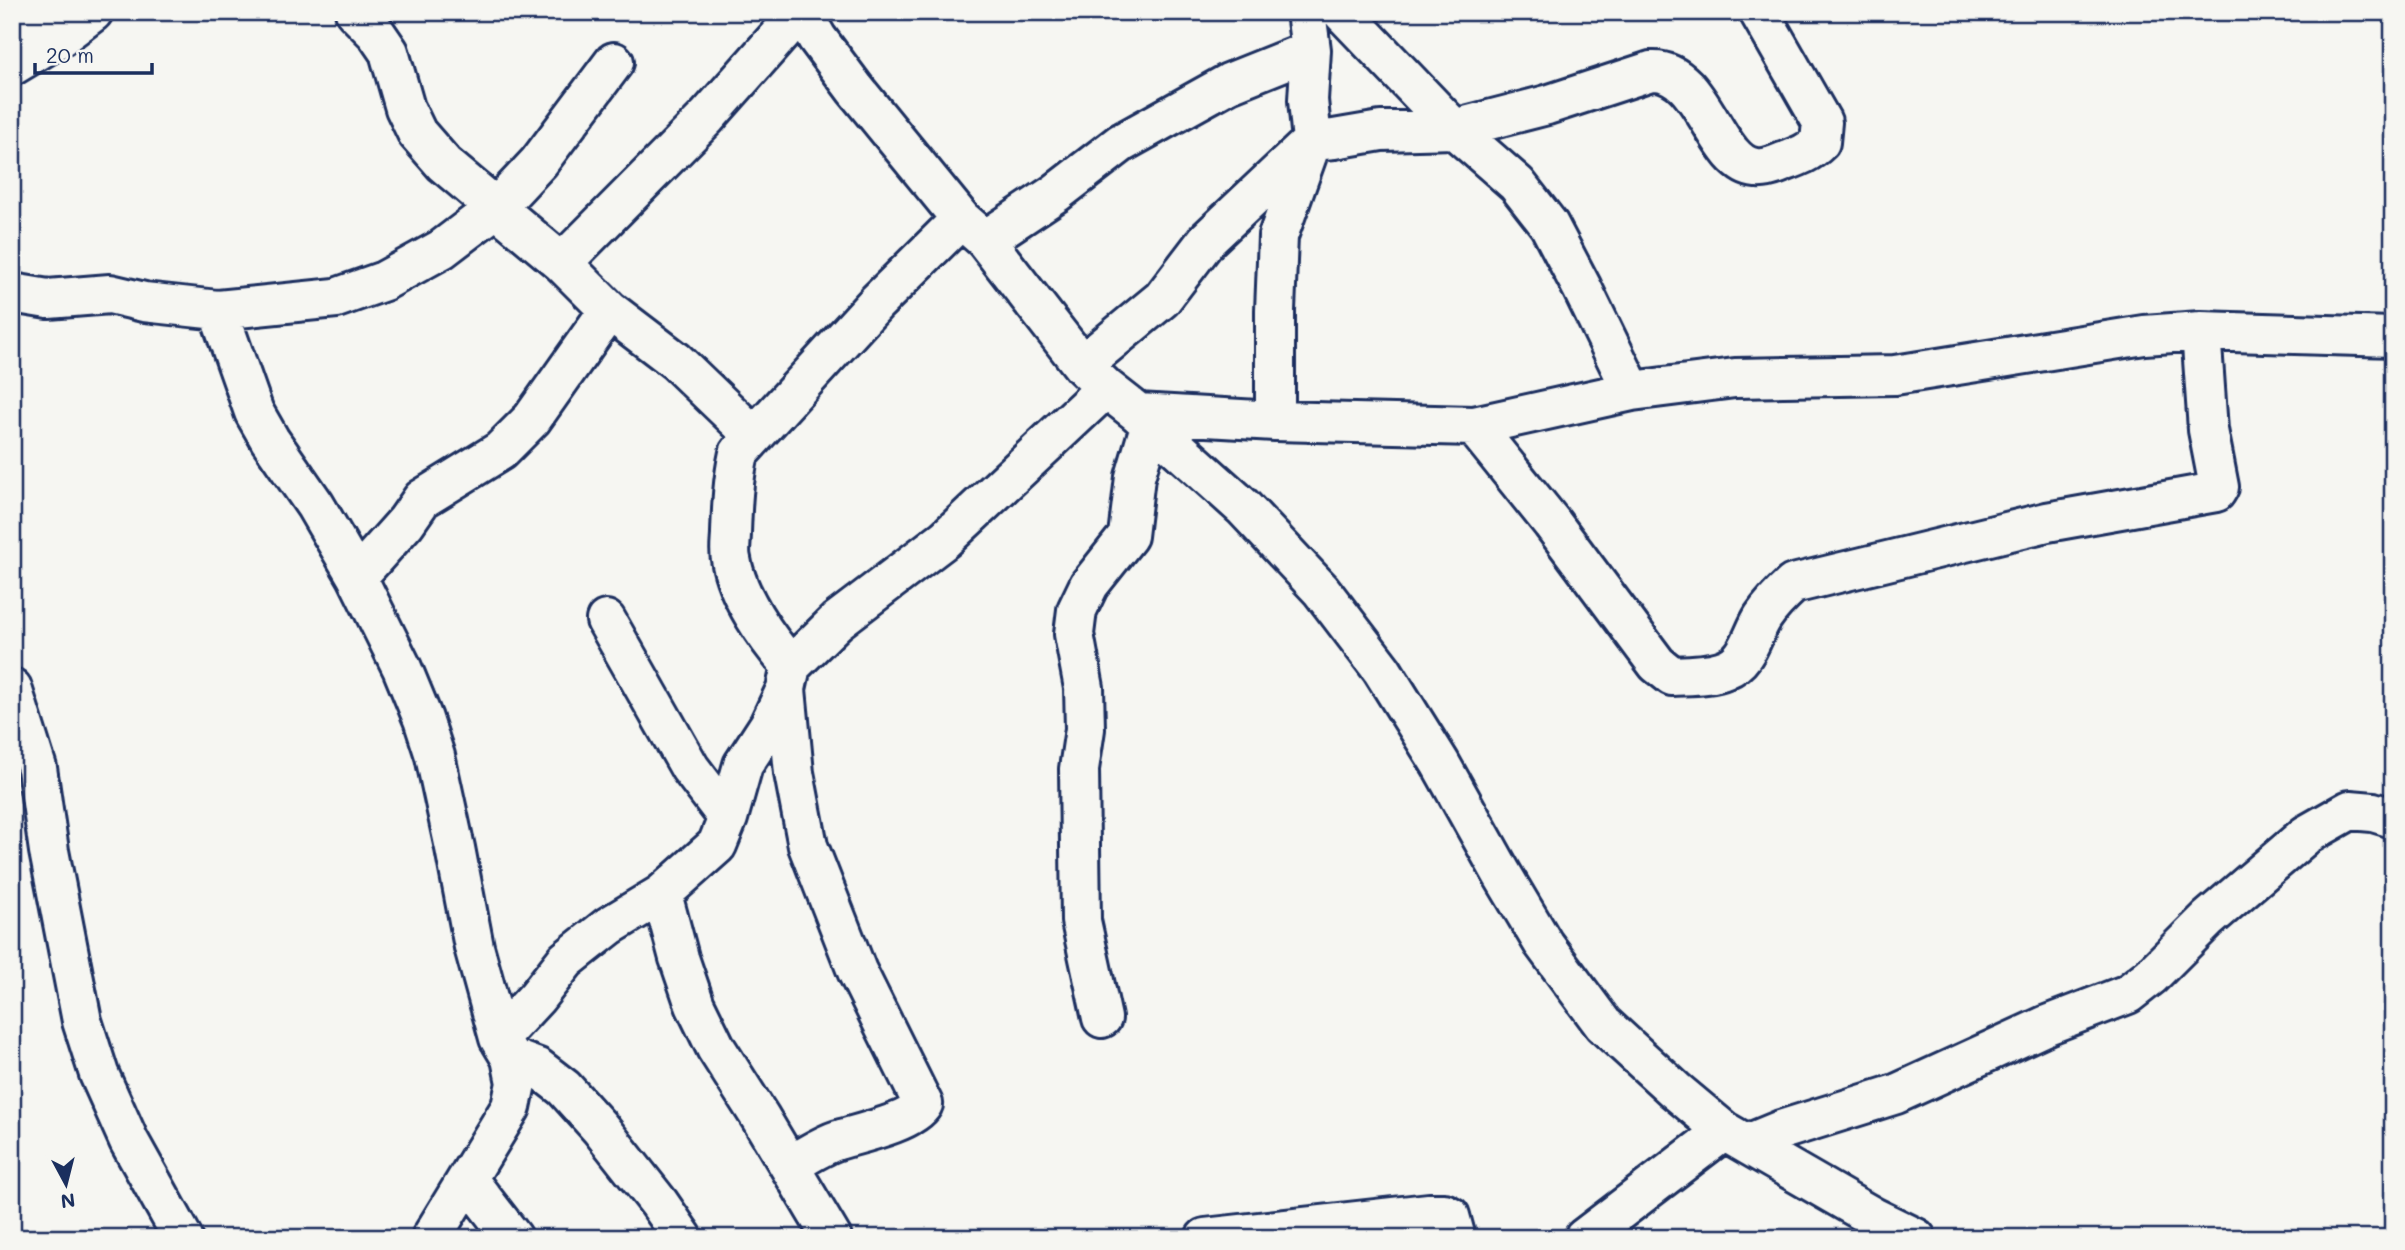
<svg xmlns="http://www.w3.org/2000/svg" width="2405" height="1250" font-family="Mali,sans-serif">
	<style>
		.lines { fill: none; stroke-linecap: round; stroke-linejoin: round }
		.minor-casing { stroke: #1b2f5e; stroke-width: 44 }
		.minor { stroke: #f6f6f2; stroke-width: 38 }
	</style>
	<rect width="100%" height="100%" fill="#f6f6f2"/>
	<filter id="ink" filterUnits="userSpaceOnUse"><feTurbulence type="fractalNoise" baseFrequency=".0143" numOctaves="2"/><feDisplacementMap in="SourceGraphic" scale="14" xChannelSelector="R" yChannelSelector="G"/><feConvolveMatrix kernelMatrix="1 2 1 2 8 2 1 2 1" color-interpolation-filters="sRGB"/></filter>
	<g filter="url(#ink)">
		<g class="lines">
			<defs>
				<path id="minor" d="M18,12L60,37
					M355,12L376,33L389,52L405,108L417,133L444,164L562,263L609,310L676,361L753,435
					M802,12L817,38L855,89L961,219L985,240L1082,365L1106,388L1138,413L1243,507L1321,590L1382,670L1440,763L1502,874L1543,943L1603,1024L1675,1090L1724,1131L1873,1217L1916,1238
					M1342,12L1454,129L1517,184L1549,225L1582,288L1632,391
					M12,66L60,37L93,12
					M985,240L1056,193L1121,143L1229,83L1311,50
					M562,263L707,117L800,12
					M12,293L48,299L110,294L144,302L218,310L336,298L384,281L442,249L496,208L539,162L614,62
					M218,310L254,412L270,440L315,505L357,577L402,668L423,719L435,756L455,848L474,947L499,1038L511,1058L516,1083L511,1107L431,1238
					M1082,365L1162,299L1207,240L1312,141L1334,139L1381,131L1454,129L1547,105L1651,71C1703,67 1715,165 1756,168C1764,169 1776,165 1783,162C1797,157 1809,153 1820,142L1822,122L1759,12
					M1138,413L1275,421L1474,426L1632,391L1735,378L1895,375L2144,335L2201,331L2393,337
					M1275,421V311L1278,236L1312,141L1308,100L1311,50L1306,12
					M1474,426L1552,523L1657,664L1672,676C1690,675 1710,676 1726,669C1748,661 1752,634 1763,617C1771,605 1782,594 1793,584L2047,522L2216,492L2219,487L2208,430L2201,331
					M357,577L406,522L422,499L500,451L532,419L609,310
					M606,620L690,768L728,818
					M791,666L837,621L945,539L1106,388
					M12,688L37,768L49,851L82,1021L99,1074L129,1141L183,1238
					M786,689L794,773L808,846L857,971L923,1104C913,1122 858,1134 838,1140C822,1145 805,1157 789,1165
					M662,894L679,958L695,1005L716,1048L760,1117L832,1238
					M1102,1018L1081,921L1079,769L1085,729L1084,688L1074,634L1077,610L1089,585L1128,536L1135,477L1150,426
					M499,1038L537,997L566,960L609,926L662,894L717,845L728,818L743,765L769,725L786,689L791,666C767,639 737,596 731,559C729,551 731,541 731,533C732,505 733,480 739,453L877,302L961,219
					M511,1058L538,1068L564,1088L600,1128L659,1203L683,1238
					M1747,1144L1781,1130L1896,1094L2047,1025L2128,994L2151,976L2208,919L2306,835L2350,810L2373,812L2393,818
					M468,1180L513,1238
					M1205,1238L1429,1213H1444L1450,1216L1456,1238
					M1584,1238L1724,1131"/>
			</defs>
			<!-- minor casing -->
			<use href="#minor" class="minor-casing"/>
			<!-- minor -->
			<use href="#minor" class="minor"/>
		</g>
	</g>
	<!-- margin -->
	<rect width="2405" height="1250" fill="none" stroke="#f6f6f2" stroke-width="42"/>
	<rect x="21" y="21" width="2363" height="1208" fill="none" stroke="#1b2f5e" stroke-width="2.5" filter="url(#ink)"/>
	<!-- north arrow -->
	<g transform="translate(66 1184) rotate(173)" stroke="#f6f6f2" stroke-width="5" paint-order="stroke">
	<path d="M0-5L12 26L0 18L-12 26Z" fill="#1b2f5e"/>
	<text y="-10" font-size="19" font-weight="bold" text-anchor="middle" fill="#1b2f5e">N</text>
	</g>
	<!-- scale -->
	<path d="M35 63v10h117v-10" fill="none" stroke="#1b2f5e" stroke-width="3.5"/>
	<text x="46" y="63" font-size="21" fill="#1b2f5e" stroke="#f6f6f2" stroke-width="5" paint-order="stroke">20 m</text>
</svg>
